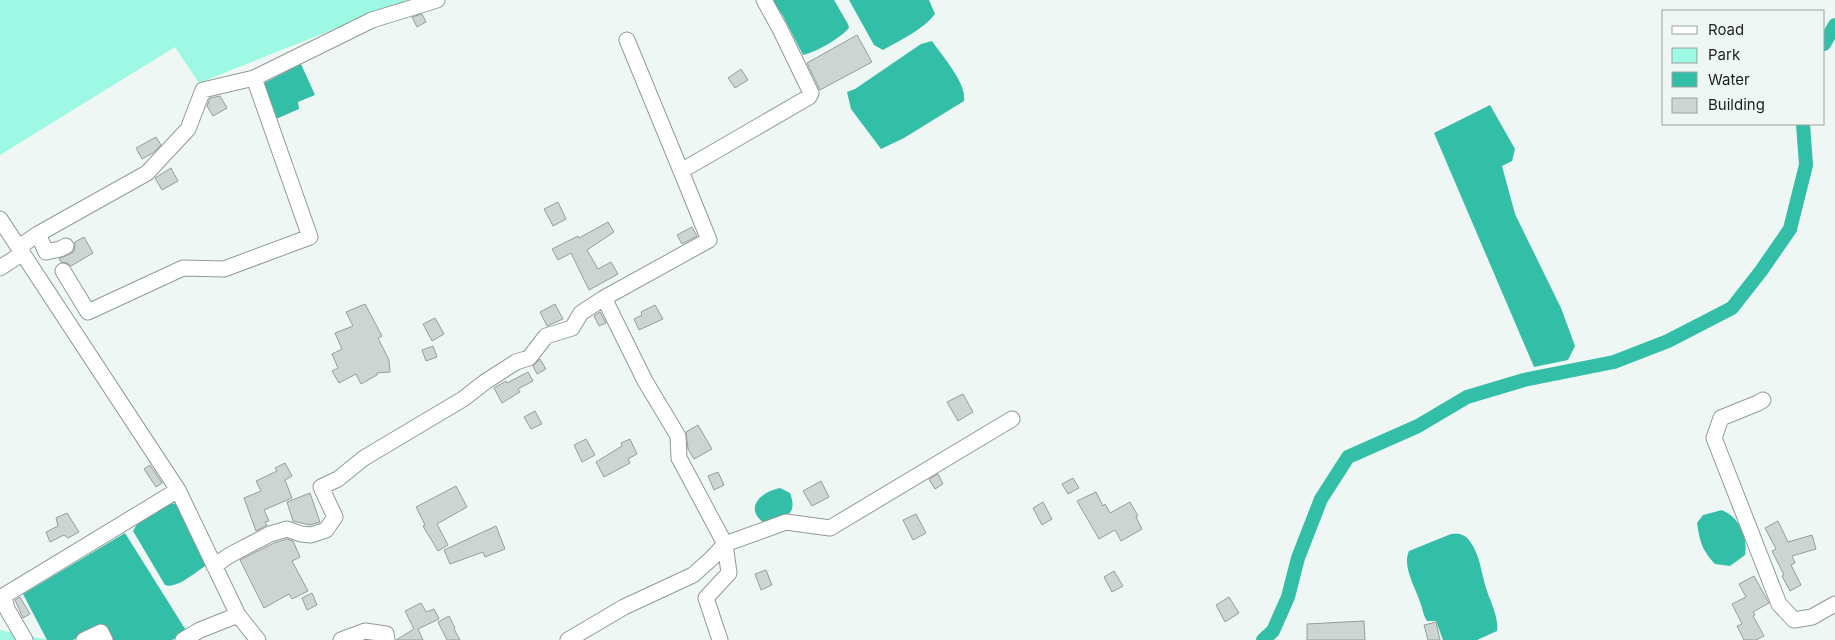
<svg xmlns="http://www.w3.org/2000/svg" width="1835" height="640" font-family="Inter,sans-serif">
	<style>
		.green { fill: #9df8e4 }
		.water { fill: #33bea7 }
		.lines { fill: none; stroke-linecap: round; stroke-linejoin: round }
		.canal { stroke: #33bea7; stroke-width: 14 }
		.building { fill: #cdd5d3; stroke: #969e9c }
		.minor-casing { stroke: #929a98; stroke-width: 17 }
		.minor { stroke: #fff; stroke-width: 15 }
	</style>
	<rect width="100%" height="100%" fill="#eff7f5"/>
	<!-- green -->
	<path class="green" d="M0,0H407L199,83L175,47L0,155Z
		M0,630L48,640H0Z"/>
	<!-- water -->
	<path class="water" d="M772,0H834L848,24L849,28C839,39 818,51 803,55L783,16Z
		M849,0H929L935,14C923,30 900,40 883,50L874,45Z
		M932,41C942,56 967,83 964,101L904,138L881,149L851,109L847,92L855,89L921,44Z
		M301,64L315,95L298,102L299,109L276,119L264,83Z
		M1490,105L1515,149L1512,161L1502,166L1515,214L1561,308L1575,346L1568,360L1534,367L1434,133Z
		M780,488L790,493C799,517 783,517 764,523C743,508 762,491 780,488Z
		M170,503L177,504L206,564L204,567C194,573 177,589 165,585L133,531L137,524Z
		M1722,510C1740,518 1748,537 1745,555L1730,566L1715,564C1702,550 1700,542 1697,523L1703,515Z
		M125,533L187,632L172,640H110L101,626L73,640H47L23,594Z
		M1451,534C1459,533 1464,534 1469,540C1480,554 1481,572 1486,588C1490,601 1499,617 1497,631L1477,640H1443L1436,621H1427C1423,615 1423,609 1420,602C1415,587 1402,566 1409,551Z"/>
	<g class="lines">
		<!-- canal -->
		<path class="canal" d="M1824,44L1835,25
			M1263,640L1273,631L1288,597L1298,558L1321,499L1348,457L1418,426L1467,397L1524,380L1614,362L1668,341L1732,308L1761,271L1790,229L1806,165L1803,124"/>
	</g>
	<!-- building -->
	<path class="building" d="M422,14L426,22L417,27L412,17Z
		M857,35L872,62L820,90L807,63Z
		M741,69L748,80L735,88L728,78Z
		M220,96L227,108L213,116L207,106L210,98Z
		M156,137L161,145L153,153L142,159L136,148Z
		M171,168L178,181L162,190L155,178Z
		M558,202L566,219L553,226L544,209Z
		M608,222L614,232L587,250L598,269L611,262L618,274L589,290L571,253L558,260L552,249L578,236L579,238Z
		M692,227L697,236L682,244L677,235Z
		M84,237L93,253L71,266L67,263L61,262L59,259L74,252L75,242Z
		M365,304L382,336L378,338L389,360L390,372L377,373V375L361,384L356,374L339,383L332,371L338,368L332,354L342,349L335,333L353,326L346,312Z
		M555,304L563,319L547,326L540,312Z
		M655,305L663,319L639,330L634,319L642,315L641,312Z
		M600,312L606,323L599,326L594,316Z
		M435,318L444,334L432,341L423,324Z
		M433,346L437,357L426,361L422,350Z
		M540,359L546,369L537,374L533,366Z
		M528,372L533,381L518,389L520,392L502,403L494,388L506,381L507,383Z
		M963,394L973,412L958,421L947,402Z
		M535,411L542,424L531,429L524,417Z
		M698,425L712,449L694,459L688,449L686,432Z
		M586,439L595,455L582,462L574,445Z
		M630,439L637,454L628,459L630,463L604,477L596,462L622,446L621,443Z
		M285,463L292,476L285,480L292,498L264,510L269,521L265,522L267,525L256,531L244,498L261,491L256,481L277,471L275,468Z
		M150,465L162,483L156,487L144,469Z
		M718,472L724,485L714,490L708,476Z
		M938,474L943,484L935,489L929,479Z
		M1073,478L1079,488L1068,494L1062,484Z
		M821,481L829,497L812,506L803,491Z
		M456,486L467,507L437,524L448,545L438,551L423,526L425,525L416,507Z
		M1096,492L1103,506L1105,504L1110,513L1130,502L1138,516L1136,517L1142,529L1121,541L1115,530L1099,539L1077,501Z
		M310,493L320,522L310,525L293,521L287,502Z
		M1043,502L1052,519L1042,525L1033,508Z
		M67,513L79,532L68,538L64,535L50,542L46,532L58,526L56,518Z
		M916,514L926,533L913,540L903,520Z
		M1778,521L1788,542L1812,535L1816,549L1792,556L1795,563L1791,565L1801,585L1790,591L1782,576L1784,575L1772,551L1776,549L1765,528Z
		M496,526L505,549L485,557L483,552L450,564L444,550Z
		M287,539L293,541L300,557L292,561L308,591L292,599L289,594L264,608L240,560L274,543Z
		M766,570L772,585L761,590L755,574Z
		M1114,571L1123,586L1112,592L1104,577Z
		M1754,576L1769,603L1753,612L1755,615L1753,616L1764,636L1756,640H1744L1737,626L1742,624L1732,604L1746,597L1739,584Z
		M312,593L317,605L307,610L302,598Z
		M20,597L30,614L23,618L15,600Z
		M1229,597L1239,613L1225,622L1216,605Z
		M421,603L426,612L434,609L439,619L418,629L423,640H396L414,629L405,611Z
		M449,616L455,628L454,629L460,640H447L438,622Z
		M1364,621L1365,640H1307V624Z
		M1436,622L1440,640H1428L1424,625Z"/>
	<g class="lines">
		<defs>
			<path id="minor" d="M627,40L681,171
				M0,219L178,490L238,615L258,640
				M38,234L147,173L188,129L203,90L254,78L372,20L437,0
				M19,247L38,234L46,252L60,249L66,246
				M0,268L23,253
				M63,271L88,312L183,268L224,269L310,237L254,78
				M1763,400L1758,403L1721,418L1714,438L1779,604L1794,620L1812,617L1835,604
				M214,566L230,555L270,534L287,529L301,534L311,535L326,530L335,517L321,487L338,479L364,458L463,399L485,382L516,362L529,358L546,336L572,328L581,313L604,298
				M4,596L7,609L25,640
				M0,598L178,490
				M84,640L101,632L105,640
				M183,640L200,630L238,615
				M341,640L365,631L386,634L387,640
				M568,640L624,607L693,575L712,558L725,544L786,522L830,528L1012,419
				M720,640L706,598L729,573L725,544L679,458L678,436L645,381L604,298L709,240L681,171L809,97L811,93L780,29L764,0"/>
		</defs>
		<!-- minor casing -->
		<use href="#minor" class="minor-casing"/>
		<!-- minor -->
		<use href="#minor" class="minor"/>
	</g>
	<!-- legend -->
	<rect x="1662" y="10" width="162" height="115" fill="#eff7f5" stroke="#9ba19f"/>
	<rect x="1672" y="26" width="25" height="8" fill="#ffffff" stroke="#9ba19f"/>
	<text x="1708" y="35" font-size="15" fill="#1d201f">Road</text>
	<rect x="1672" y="48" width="25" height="15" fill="#9df8e4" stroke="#9ba19f"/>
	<text x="1708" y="60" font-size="15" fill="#1d201f">Park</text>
	<rect x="1672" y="72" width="25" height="15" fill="#33bea7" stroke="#9ba19f"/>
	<text x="1708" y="85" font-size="15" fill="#1d201f">Water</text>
	<rect x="1672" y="98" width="25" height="15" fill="#cdd5d3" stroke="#9ba19f"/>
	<text x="1708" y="110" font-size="15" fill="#1d201f">Building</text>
</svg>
